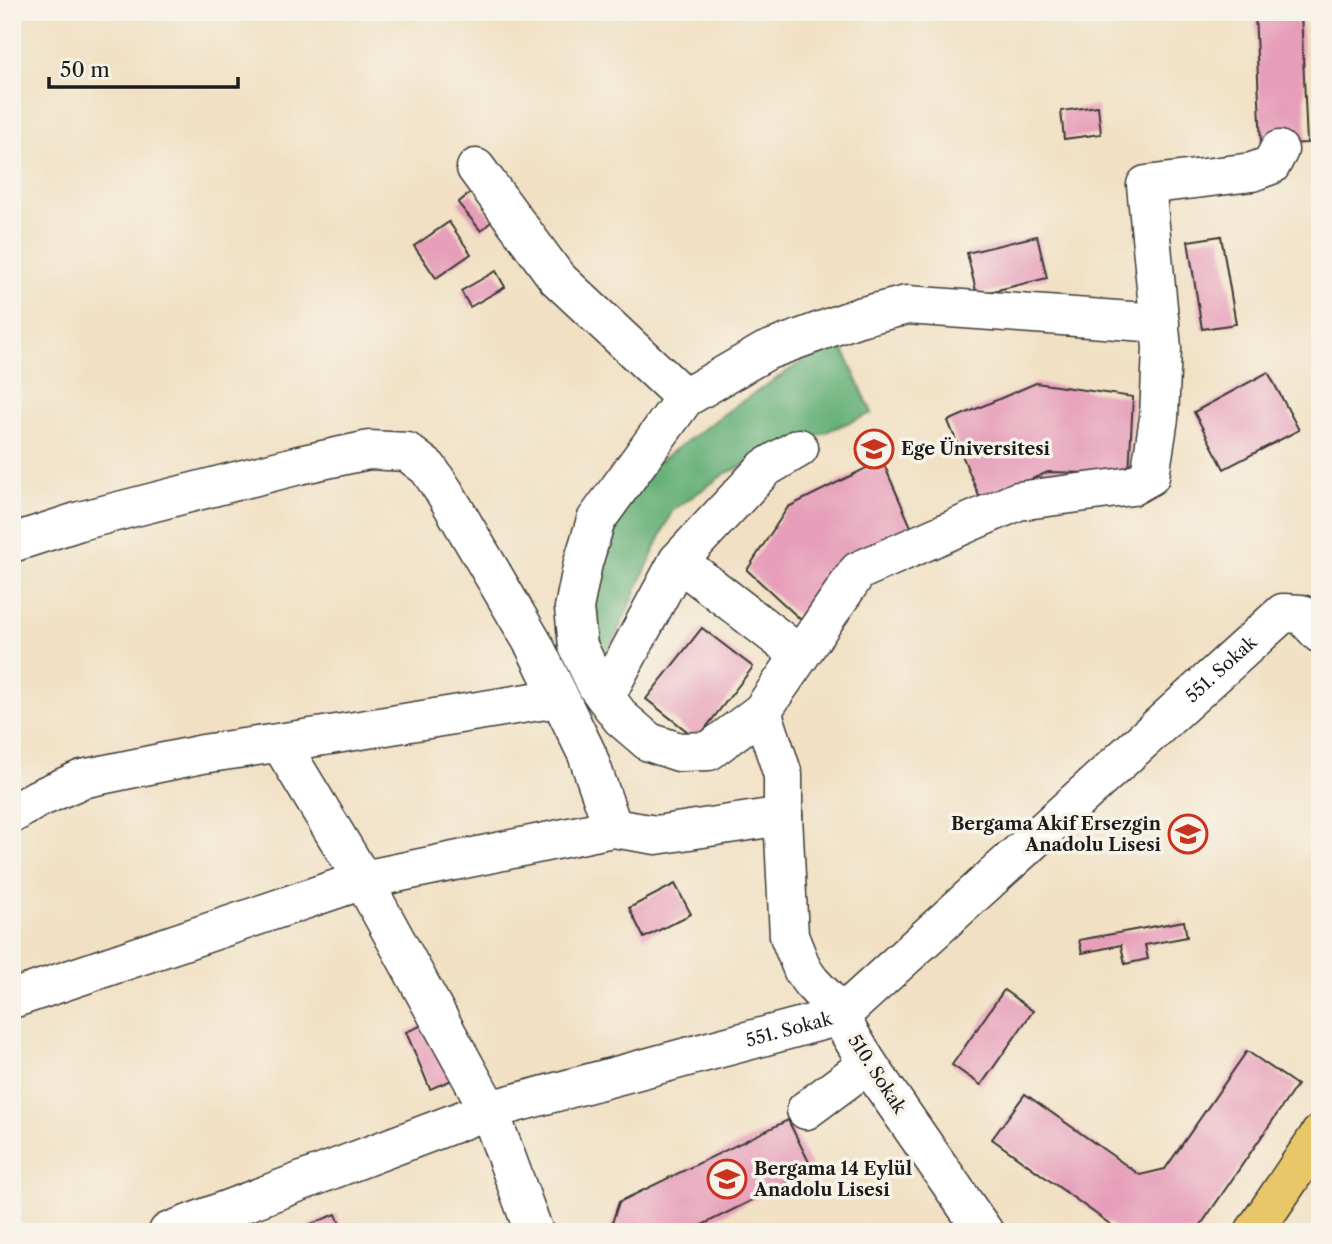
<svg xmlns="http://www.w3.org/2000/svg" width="1332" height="1244" font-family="'Libre Caslon Text',serif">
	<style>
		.forest { fill: #66b078; stroke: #41664a; stroke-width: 2 }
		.building { fill: #e69eb9 }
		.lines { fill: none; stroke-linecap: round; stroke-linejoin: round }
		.minor-casing { stroke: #3c3935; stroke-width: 41 }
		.major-casing { stroke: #3c3935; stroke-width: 41 }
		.minor { stroke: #fff; stroke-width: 38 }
		.major { stroke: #e9c769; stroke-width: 38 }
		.labels { text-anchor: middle; stroke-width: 7; stroke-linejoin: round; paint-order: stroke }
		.poi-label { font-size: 18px; font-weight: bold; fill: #1c1c1c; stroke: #f7f3e8; text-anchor: start }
		.street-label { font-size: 18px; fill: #1c1c1c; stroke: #f7f3e8 }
	</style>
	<rect width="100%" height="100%" fill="#f7f3e8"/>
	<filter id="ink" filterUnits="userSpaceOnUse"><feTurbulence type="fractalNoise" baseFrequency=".0143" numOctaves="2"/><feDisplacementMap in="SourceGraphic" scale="14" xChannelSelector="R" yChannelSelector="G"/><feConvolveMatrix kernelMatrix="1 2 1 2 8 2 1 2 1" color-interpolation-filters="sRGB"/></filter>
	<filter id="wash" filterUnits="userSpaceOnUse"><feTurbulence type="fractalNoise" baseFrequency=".00686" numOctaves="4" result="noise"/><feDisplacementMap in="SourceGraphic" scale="28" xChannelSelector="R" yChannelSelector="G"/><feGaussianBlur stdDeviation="1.57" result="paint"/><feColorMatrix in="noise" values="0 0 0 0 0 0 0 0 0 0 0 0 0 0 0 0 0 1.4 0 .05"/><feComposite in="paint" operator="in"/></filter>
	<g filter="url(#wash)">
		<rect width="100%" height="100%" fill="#f1e0c3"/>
		<!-- forest -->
		<path class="forest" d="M838,338L872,413L726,473L672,511L601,668L585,632L605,537L650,468L735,406Z"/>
		<g id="blocks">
			<!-- building -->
			<path class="building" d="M1255,12H1301L1307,143L1261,145Z
				M1098,106L1101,134L1064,139L1061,111Z
				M471,192L493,220L481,231L458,203Z
				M449,222L471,254L436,278L414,246Z
				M1037,236L1047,278L977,295L967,253Z
				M1221,236L1236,324L1202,329L1188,241Z
				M496,271L505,287L470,307L461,291Z
				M1268,372L1299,430L1224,469L1194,412Z
				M1036,383L1133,397L1129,474L1048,472L981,501L948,421Z
				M882,460L912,529L838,566L801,620L747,570L788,507Z
				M702,628L753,667L697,739L646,699Z
				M675,884L691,914L644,938L629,908Z
				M1184,921L1187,937L1145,945L1148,959L1125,964L1121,945L1082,953L1079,940Z
				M1004,990L1033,1011L981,1085L952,1065Z
				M432,1021L457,1078L430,1089L406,1032Z
				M1247,1051L1297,1085L1196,1232H1121L992,1139L1025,1094L1140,1175L1165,1169Z
				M788,1120L813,1170L688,1232H609L619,1202Z
				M336,1214L343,1232H310L308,1225Z"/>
		</g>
	</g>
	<g filter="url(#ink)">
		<use href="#blocks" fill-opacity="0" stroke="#3c3935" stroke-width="2"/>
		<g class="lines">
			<defs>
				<g id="minor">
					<path d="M476,168L557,278L685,398"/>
					<path d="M12,543L80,521L299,465L369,450L407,452L428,468L445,493L534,645L587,754L613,828"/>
					<path d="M678,561L800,655"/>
					<path d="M605,697L678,561L765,468L799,448"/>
					<path d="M762,711L709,751L679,752L649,742L621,718L597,686L578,646L574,608L583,563L596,520L685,398L766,351L859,317L907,305L1160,323"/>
					<path d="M280,743L363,880L489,1110L534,1232"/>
					<path d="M12,814L37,799L82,779L203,754L324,736L558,698"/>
					<path d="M12,999L363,880L613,828L656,835L783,816"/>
					<path d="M806,1110L868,1064"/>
					<path id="s1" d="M168,1232L489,1110L840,1016L1283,613L1301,614L1320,634"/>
					<path d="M984,1232L868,1064L831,1003L811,982L803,971L789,936L783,816V775L762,711L858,571L1018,501L1132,486L1150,476L1159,418L1162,348L1146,185L1252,172L1271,165L1279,150"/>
				</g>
				<path id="major" d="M1254,1232L1320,1134"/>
			</defs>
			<!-- minor casing -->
			<use href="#minor" class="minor-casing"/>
			<!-- major casing -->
			<use href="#major" class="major-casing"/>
			<!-- minor -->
			<use href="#minor" class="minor"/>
			<!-- major -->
			<use href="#major" class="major"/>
		</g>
	</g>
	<!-- icons -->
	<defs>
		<symbol id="university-ring" viewBox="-11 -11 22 22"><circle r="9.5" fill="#f7f3e8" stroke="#c8321e" stroke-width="1.5"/><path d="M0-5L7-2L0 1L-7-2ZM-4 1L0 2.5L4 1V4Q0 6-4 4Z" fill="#c8321e"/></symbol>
		<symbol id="school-ring" viewBox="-11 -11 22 22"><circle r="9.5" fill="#f7f3e8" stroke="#c8321e" stroke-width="1.5"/><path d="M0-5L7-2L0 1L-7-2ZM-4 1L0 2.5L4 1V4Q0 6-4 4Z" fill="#c8321e"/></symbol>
	</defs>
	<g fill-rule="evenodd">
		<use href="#university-ring" x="852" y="427" width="44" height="44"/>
		<use href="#school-ring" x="1166" y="812" width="44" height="44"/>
		<use href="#school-ring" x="705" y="1157" width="44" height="44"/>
	</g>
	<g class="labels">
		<!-- poi labels -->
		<g class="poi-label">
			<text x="901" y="455">Ege Üniversitesi</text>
			<text x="1161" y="830" text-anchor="end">Bergama Akif Ersezgin<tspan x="1161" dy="21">Anadolu Lisesi</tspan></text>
			<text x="754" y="1175">Bergama 14 Eylül<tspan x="754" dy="21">Anadolu Lisesi</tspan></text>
		</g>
		<!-- street labels -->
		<g class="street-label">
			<text dy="6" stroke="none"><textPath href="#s1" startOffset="1222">551. Sokak</textPath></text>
			<text dy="6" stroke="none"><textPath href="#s1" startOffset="654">551. Sokak</textPath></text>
			<text transform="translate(877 1074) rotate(57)" y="6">510. Sokak</text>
		</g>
	</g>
	<!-- margin -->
	<rect width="1332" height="1244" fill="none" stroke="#f7f3e8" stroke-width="42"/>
	<!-- scale -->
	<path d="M49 77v10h189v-10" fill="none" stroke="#1c1c1c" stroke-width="3.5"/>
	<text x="60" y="77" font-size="21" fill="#1c1c1c" stroke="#f7f3e8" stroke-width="5" paint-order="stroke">50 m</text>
</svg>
